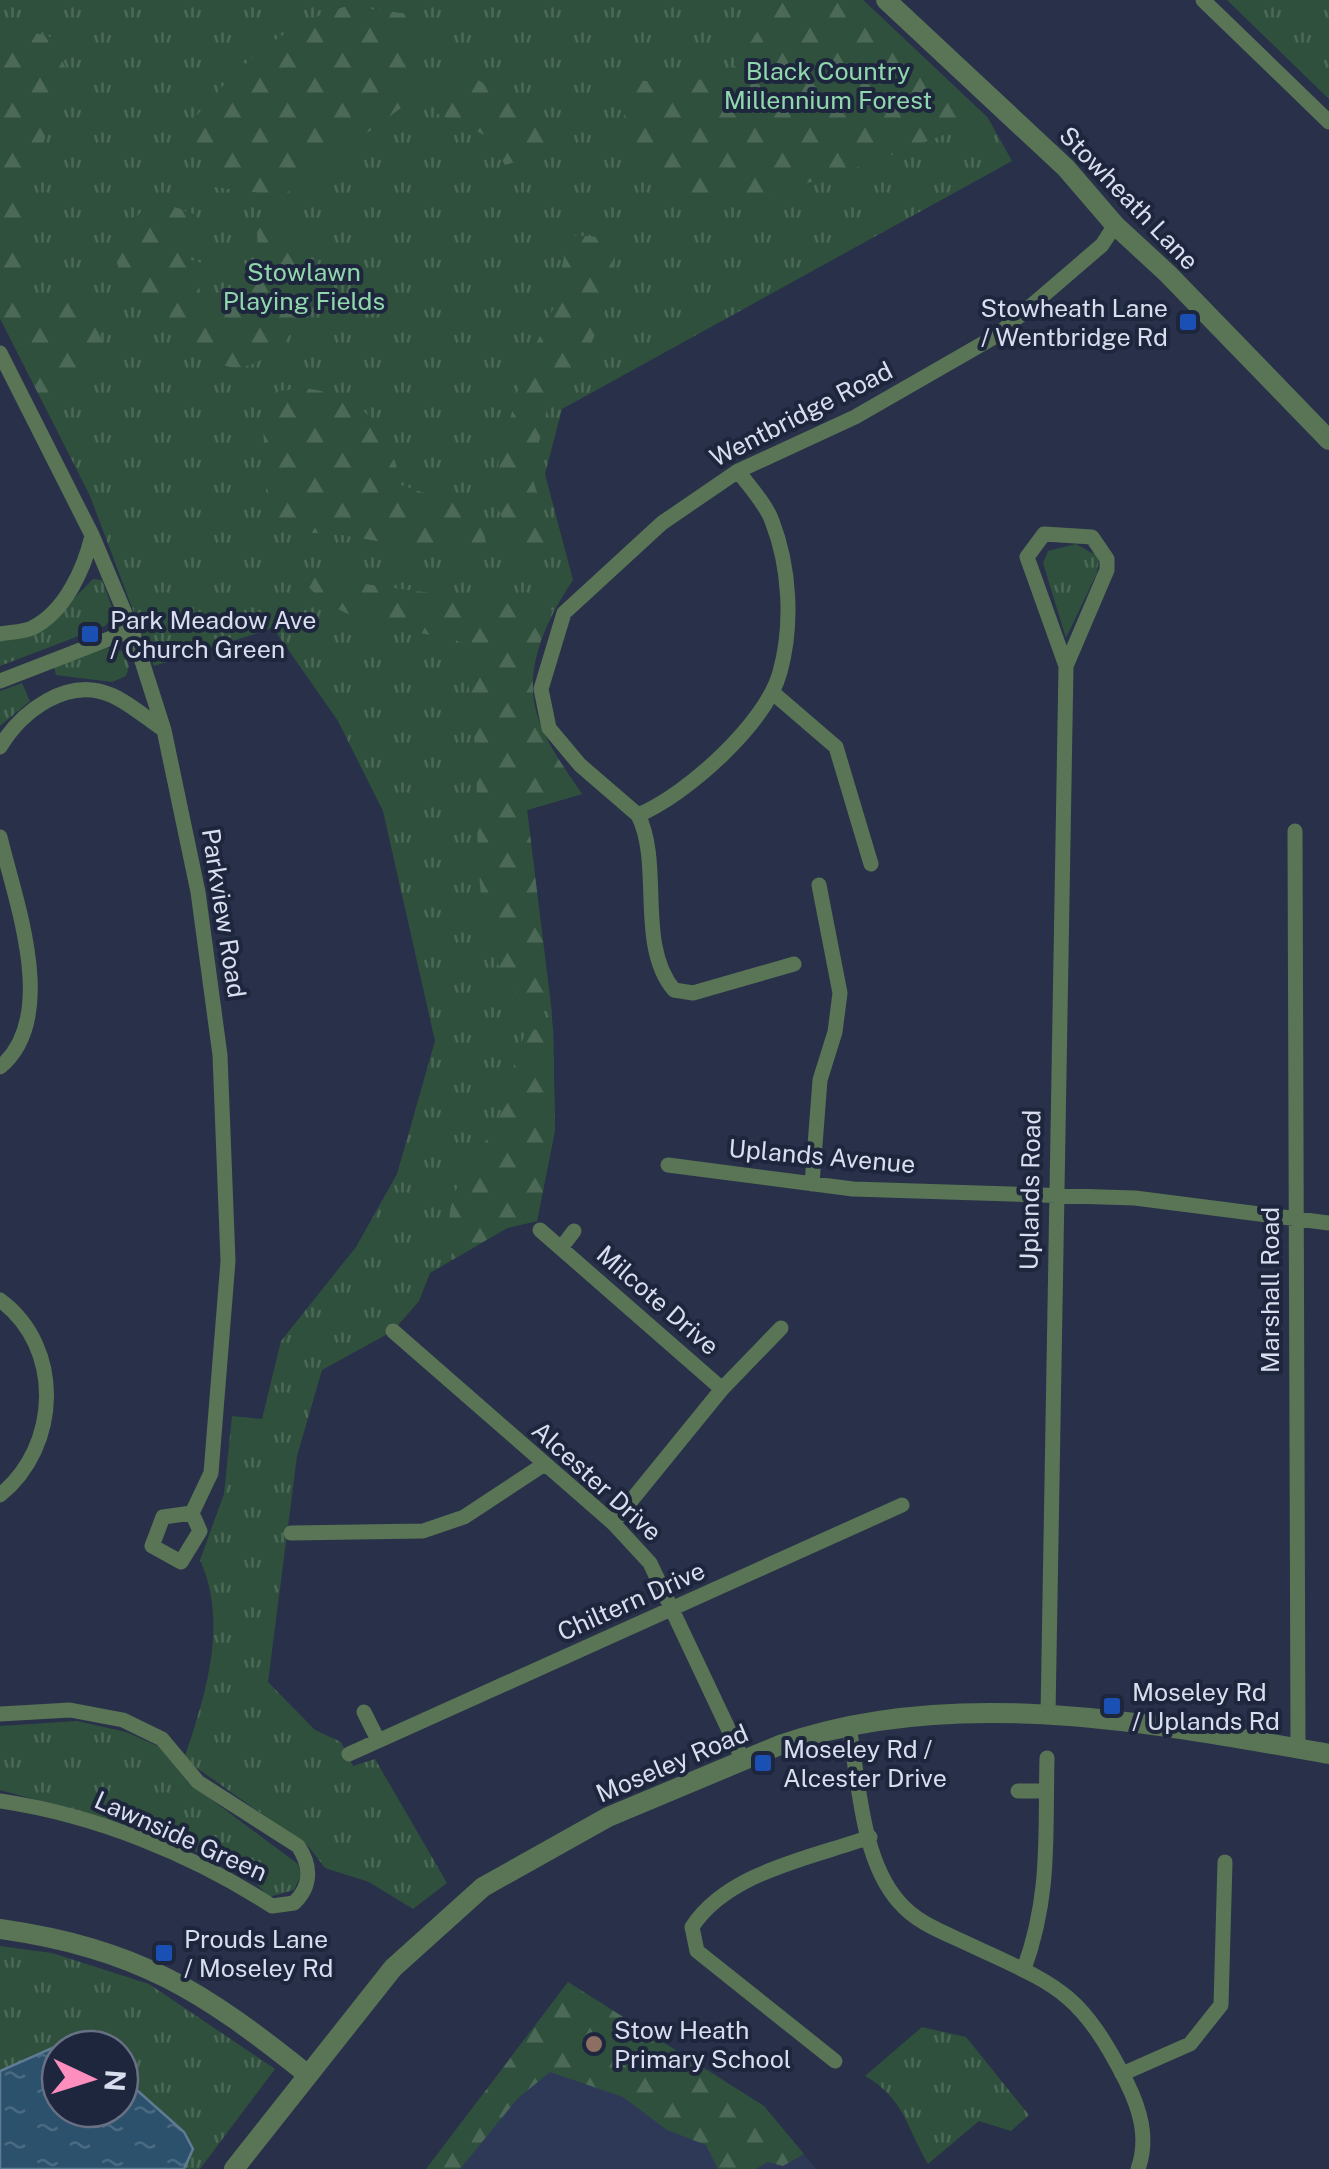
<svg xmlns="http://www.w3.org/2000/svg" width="1329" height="2169" font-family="'Public Sans',sans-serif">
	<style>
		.built { fill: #2e3958 }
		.grass { fill: url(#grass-tufts); fill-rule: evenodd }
		.forest { fill: url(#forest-firs) }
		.water { fill: url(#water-ripples); stroke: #607b94; stroke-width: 2.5 }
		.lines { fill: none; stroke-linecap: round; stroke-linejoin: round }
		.minor { stroke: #5a7456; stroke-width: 15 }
		.tertiary { stroke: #5a7456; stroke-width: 20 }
		.transit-dot { fill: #1a4fb4; stroke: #1e263e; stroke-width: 4 }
		.education-dot { fill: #8d6e63; stroke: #1e263e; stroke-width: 4 }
		.labels { text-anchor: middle; stroke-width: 8; stroke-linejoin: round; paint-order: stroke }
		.park-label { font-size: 25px; fill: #91d7ad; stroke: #1e263e }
		.street-label { font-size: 25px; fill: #d8deee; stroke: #1e263e }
		.poi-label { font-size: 25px; fill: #d8deee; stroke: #1e263e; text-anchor: start }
	</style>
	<defs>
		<pattern id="grass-tufts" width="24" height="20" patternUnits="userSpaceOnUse" patternTransform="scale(2.5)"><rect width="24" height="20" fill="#2e503c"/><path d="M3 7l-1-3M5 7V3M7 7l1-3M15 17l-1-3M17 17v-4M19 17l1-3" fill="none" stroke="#4c6958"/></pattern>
		<pattern id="forest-firs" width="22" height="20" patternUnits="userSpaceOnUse" patternTransform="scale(2.5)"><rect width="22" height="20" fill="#2e503c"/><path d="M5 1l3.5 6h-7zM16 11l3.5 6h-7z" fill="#4c6958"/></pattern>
		<pattern id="water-ripples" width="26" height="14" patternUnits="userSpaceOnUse" patternTransform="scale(2.5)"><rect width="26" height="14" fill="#2c516d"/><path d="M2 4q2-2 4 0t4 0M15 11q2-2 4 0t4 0" fill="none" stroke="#4a6a82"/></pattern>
	</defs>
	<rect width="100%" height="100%" fill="#283149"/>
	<!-- built -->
	<path class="built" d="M568,1982L764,2106L816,2169H426Z"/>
	<!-- grass -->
	<path class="grass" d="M0,0H863L988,118L1012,161L562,409L545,474L573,580C544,623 516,683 542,735C552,756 569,775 582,794L527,810L553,1028L555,1130L537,1221L507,1228L430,1273L419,1301L393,1331L322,1370L297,1456L268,1682L315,1730L341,1742L353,1766L375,1759L447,1883L413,1909L369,1882L325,1868L309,1847L184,1759C205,1697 229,1623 200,1560L224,1494L232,1416L262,1419L281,1341L356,1247L397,1174L435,1041L383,811L338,721L273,628L154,666L90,496L0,318Z
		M1227,0H1329V99Z
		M1076,544L1099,557L1097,573L1066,638L1043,563L1048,551Z
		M93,579L102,580L115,615L105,626L0,666V639L48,625Z
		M107,648L123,651L129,666L126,676L112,682L56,675L54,667Z
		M22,683L30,701L0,726V691Z
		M77,1721L126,1732L160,1747L188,1782L298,1864L301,1875L294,1890L269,1897L250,1877L155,1832L0,1790V1726Z
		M0,1946L52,1953L149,1984L275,2069L200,2169H0ZM60,2049H120V2109H60Z
		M922,2027L966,2037L1029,2115L1011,2131L979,2121L928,2164C906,2127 905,2099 865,2076Z"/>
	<!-- forest -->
	<path class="forest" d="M778,0H863L988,118C917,143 741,225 672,190C652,180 633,163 615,150L634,80L684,84L732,71Z
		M347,6L416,15L413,99L282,196L214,187L186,129C231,73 276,26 347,6Z
		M0,24L51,37L65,67L20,225L29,311L78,282L106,350L41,399L0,318Z
		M447,71L466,72L558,132L531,157L505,165L489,137L434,112Z
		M167,204L196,215L178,248L181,257L209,265L198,278L201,301L229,295L258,262L257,227L295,231C301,256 307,290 300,316C293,340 256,372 230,367C194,360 102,283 117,242C121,230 138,216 146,207Z
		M568,235L616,238L613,292L588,351L550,397L531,475L557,549L519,559L491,491L523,371L555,305Z
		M304,388C364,396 390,427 401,485L479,511L487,547L429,550L330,533H297L267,512L263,423L278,391Z
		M299,575L553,610C515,694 534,724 582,794L527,810L552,1013C465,992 480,836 476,765C474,724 469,683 462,642C406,627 334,627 299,575Z
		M553,1028L555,1130L537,1221L507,1228L452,1260C438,1182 474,1173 502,1111C514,1083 511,1055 528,1030Z
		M568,1982L764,2106L804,2154L783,2166L768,2162L756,2169H718L706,2145L667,2130L623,2097L550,2072L518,2098L460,2169H426Z"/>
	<!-- water -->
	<path class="water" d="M59,2045L80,2049H60V2109H120V2075L184,2132L193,2149L184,2169H0V2071Z"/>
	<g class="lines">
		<!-- minor -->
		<path class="minor" d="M1203,0L1329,122
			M0,353L92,535L132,630L164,730L198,892L220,1055L228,1261L211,1473L192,1513L163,1517L152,1546L181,1562L200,1531L192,1513
			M738,471C749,486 766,504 772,521C790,567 793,625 780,672C766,724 686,795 638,815C663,864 636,945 674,990L693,993L794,964
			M0,634C9,632 23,632 32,628C65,612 84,569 92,536
			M0,681L132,630
			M772,692L836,747L871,864
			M0,747C21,712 67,676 111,695C130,703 147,719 164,730
			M638,815L580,765L549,728L541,689L564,613L662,523L738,471L855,417L996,336L1102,245L1115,225
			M1295,831L1298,1748
			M0,837C15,900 60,1018 0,1067
			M668,1165L853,1189L1135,1198L1329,1223
			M812,1184L820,1080L835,1032L840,993L819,885
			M540,1230L722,1389
			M561,1248L574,1231
			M0,1300C64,1347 60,1447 0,1495
			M393,1331L613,1523L650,1563L743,1760
			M613,1523L722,1389L781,1328
			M291,1533L423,1531L464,1517L543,1465
			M364,1712L377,1738
			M0,1714L70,1710L123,1720L162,1739L198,1782L298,1846C311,1865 312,1886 294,1903L272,1906C192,1854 95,1815 0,1801
			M1048,1715L1066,666L1107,570V559L1092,537L1044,534L1027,557L1066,666
			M849,1727C859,1781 861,1859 899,1902C916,1922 940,1931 964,1942C1055,1985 1078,1987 1126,2081C1140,2109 1149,2138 1138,2169
			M349,1754L902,1505
			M1018,1791H1046
			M1024,1969C1051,1894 1045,1836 1047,1758
			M835,2061L697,1951L692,1927C728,1872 811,1858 870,1837
			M1122,2074L1190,2044L1221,2005L1225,1862"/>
		<!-- tertiary -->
		<path class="tertiary" d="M886,0L1066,168L1115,225L1168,274L1329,440
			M0,1929C138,1949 202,1990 308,2075
			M234,2169L393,1968L483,1887L608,1817L780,1745C953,1684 1153,1723 1329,1754"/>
	</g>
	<!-- markers -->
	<g class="transit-dot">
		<rect x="1178" y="312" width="20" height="20" rx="5"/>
		<rect x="80" y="624" width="20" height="20" rx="5"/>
		<rect x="1102" y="1696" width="20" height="20" rx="5"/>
		<rect x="753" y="1753" width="20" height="20" rx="5"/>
		<rect x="154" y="1943" width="20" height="20" rx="5"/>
	</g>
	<circle class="education-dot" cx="594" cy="2044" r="10"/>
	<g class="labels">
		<!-- park labels -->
		<g class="park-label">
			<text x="828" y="80">Black Country<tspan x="828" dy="29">Millennium Forest</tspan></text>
			<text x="304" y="281">Stowlawn<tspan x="304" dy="29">Playing Fields</tspan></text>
		</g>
		<!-- street labels -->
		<g class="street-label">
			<text transform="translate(1129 198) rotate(46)" y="9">Stowheath Lane</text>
			<text transform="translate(801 414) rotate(-27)" y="9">Wentbridge Road</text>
			<text transform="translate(224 913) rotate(81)" y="9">Parkview Road</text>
			<text transform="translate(822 1156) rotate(5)" y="9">Uplands Avenue</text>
			<text transform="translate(1030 1190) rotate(-89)" y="9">Uplands Road</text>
			<text transform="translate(1270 1290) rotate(-90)" y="9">Marshall Road</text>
			<text transform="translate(658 1300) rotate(41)" y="9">Milcote Drive</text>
			<text transform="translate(597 1481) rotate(42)" y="9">Alcester Drive</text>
			<text transform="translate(631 1601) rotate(-24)" y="9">Chiltern Drive</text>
			<text transform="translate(672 1763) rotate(-23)" y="9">Moseley Road</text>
			<text transform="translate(181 1836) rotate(24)" y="9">Lawnside Green</text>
		</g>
		<!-- poi labels -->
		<g class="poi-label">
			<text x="1168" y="317" text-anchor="end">Stowheath Lane<tspan x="1168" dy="29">/ Wentbridge Rd</tspan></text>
			<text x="110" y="629">Park Meadow Ave<tspan x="110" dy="29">/ Church Green</tspan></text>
			<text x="1132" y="1701">Moseley Rd<tspan x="1132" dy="29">/ Uplands Rd</tspan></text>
			<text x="783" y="1758">Moseley Rd /<tspan x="783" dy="29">Alcester Drive</tspan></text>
			<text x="184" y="1948">Prouds Lane<tspan x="184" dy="29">/ Moseley Rd</tspan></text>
			<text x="614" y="2039">Stow Heath<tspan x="614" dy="29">Primary School</tspan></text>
		</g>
	</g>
	<!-- north arrow -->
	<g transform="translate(90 2079) rotate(94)"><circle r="48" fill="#1e263e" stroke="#687084" stroke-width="2.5"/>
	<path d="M0-8L18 38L0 25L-18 38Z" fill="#fd8ebe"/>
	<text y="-15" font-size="28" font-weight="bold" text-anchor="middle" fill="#d8deee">N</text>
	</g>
</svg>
